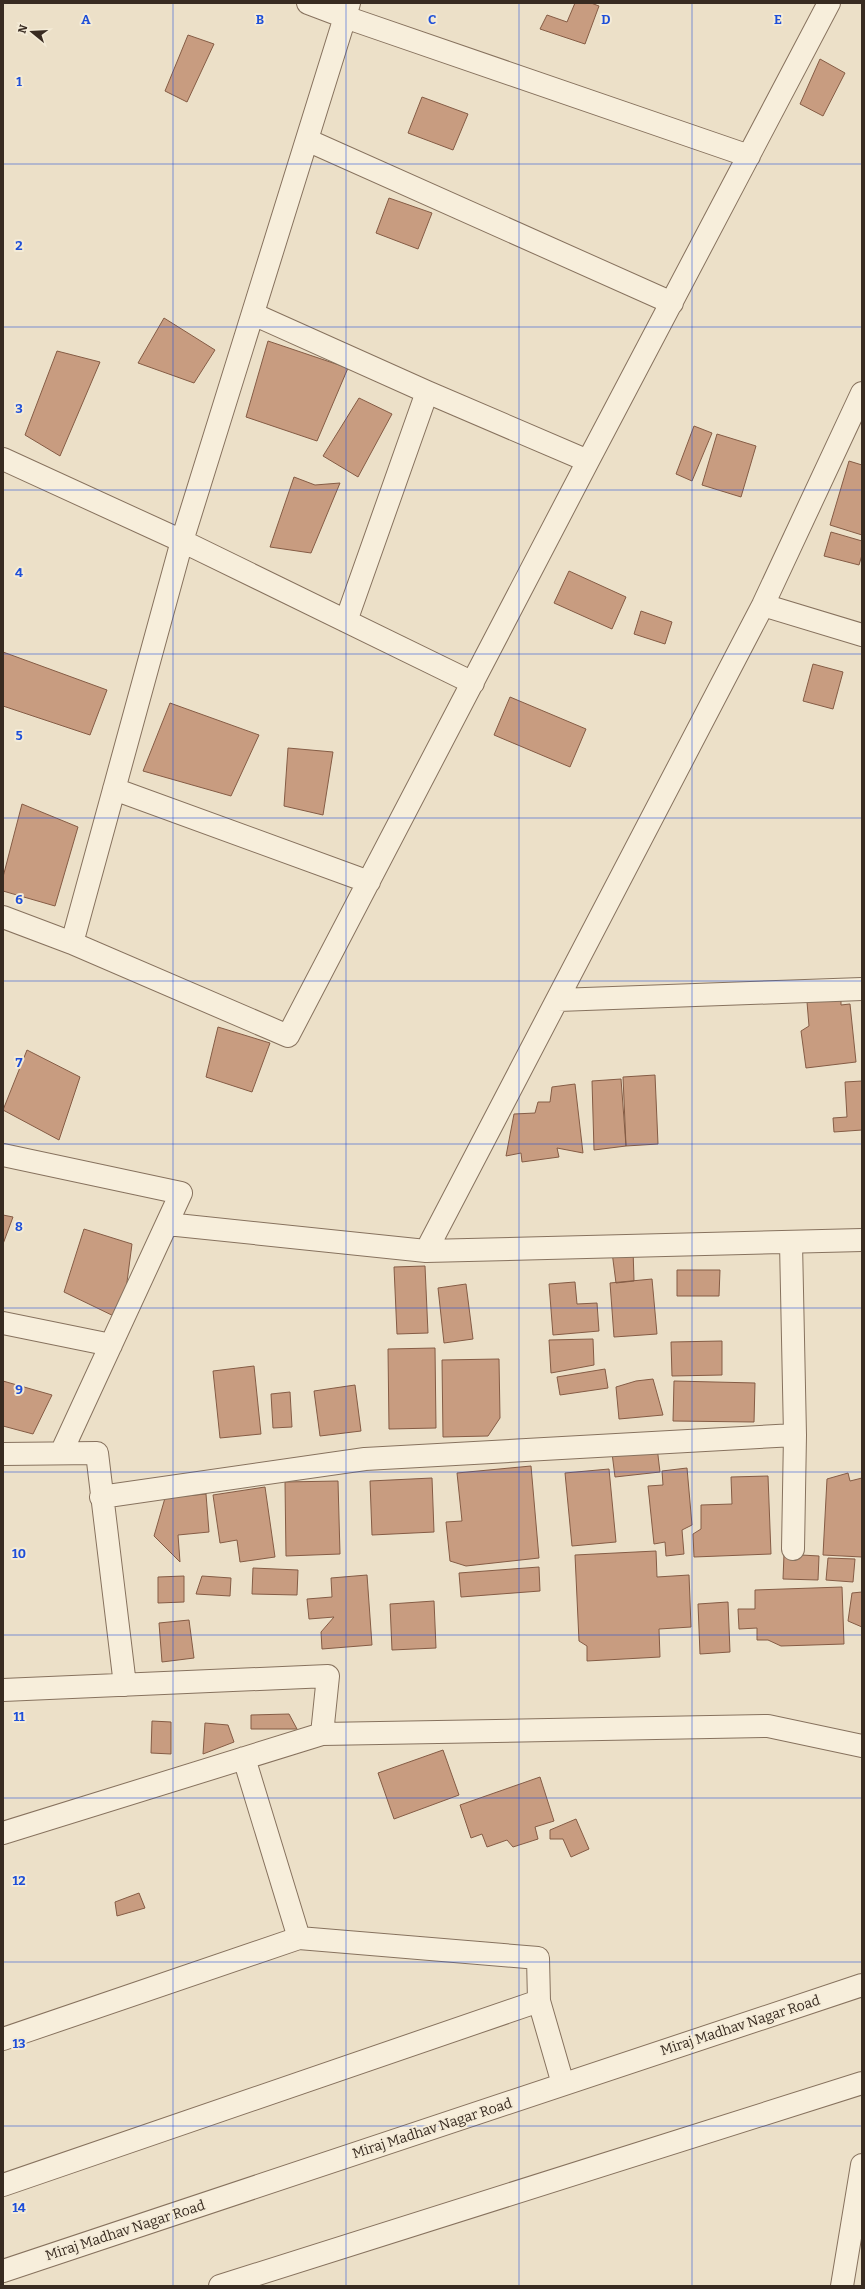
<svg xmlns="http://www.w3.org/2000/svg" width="865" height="2289" font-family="Bitter,serif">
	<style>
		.building { fill: #c89c80; stroke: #855c45 }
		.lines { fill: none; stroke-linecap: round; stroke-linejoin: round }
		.minor-casing { stroke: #87725e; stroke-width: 24 }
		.tertiary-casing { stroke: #87725e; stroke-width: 24 }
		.minor { stroke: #f7eedb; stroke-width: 22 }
		.tertiary { stroke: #f7eedb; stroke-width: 22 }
		.grid { fill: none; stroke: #1d4ed8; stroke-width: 1; stroke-opacity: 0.55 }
		.labels { text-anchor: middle; stroke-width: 4; stroke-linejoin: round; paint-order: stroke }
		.street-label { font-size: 14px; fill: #382b21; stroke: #f4ebd7 }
		.grid-label { font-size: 13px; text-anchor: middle; font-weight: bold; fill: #1d4ed8; stroke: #f4ebd7; stroke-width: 4; stroke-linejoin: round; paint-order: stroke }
	</style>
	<rect width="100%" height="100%" fill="#ece0c8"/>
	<!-- building -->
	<path class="building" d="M575,3H591L599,6L585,44L540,29L547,15L567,22Z
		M188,35L214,44L187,102L165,91Z
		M820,59L845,73L823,116L800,104Z
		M422,97L468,114L453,150L408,133Z
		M389,198L432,213L418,249L376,233Z
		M164,318L215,350L194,383L138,363Z
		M268,341L348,368L317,441L246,417Z
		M57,351L100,362L60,456L25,435Z
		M359,398L392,414L358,477L323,456Z
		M694,426L712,433L692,481L676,474Z
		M717,434L756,446L741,497L702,485Z
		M849,461L862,465V535L830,525Z
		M294,477L315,485L340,483L311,553L270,547Z
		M831,532L862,541V555L859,565L824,556Z
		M569,571L626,597L612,629L554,603Z
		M641,611L672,622L665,644L634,634Z
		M3,652L107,690L90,735L3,706Z
		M813,664L843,672L833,709L803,701Z
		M510,697L586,729L570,767L494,735Z
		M170,703L259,735L231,796L143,771Z
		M288,748L333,752L323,815L284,806Z
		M22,804L78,827L55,906L3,891V877Z
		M841,998V1005L850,1004L856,1062L806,1068L801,1031L809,1026L807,1002Z
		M218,1027L270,1043L252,1092L206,1077Z
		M27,1050L80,1077L59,1140L3,1110Z
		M655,1075L658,1144L626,1146L623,1077Z
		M621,1079L626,1146L594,1150L592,1081Z
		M862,1081V1130L834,1132L833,1118L847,1117L845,1082Z
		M575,1084L583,1153L557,1148L559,1157L522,1162L521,1153L506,1156L514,1114L535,1113L538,1102H550L552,1087Z
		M3,1215L13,1217L3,1244Z
		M84,1229L132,1244L122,1320L64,1292Z
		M633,1249L634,1281L616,1283L612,1252Z
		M425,1266L428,1333L397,1334L394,1267Z
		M677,1270H720L719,1296H677Z
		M652,1279L657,1334L614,1337L610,1283Z
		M575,1282L577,1304L597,1303L599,1331L553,1335L549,1284Z
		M466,1284L473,1339L444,1343L438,1288Z
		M593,1339L594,1365L551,1373L549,1340Z
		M722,1341V1375L672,1376L671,1342Z
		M435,1348L436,1428L389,1429L388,1349Z
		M499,1359L500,1418L488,1436L443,1437L442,1360Z
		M254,1366L261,1434L220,1438L213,1371Z
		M605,1369L608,1388L560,1395L557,1377Z
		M653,1379L663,1415L619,1419L616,1387L636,1381Z
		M3,1381L52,1395L33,1434L3,1426Z
		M674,1381L755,1383L754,1422L673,1421Z
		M355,1385L361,1431L320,1436L314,1391Z
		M290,1392L292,1427L273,1428L271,1394Z
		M657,1447L660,1472L615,1477L612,1453Z
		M531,1466L539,1558L466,1566L450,1561L446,1522L462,1521L457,1473Z
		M687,1468L692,1525L682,1530L684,1554L666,1556L665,1542L654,1544L648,1486L663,1485L662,1471Z
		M609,1469L616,1542L572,1546L565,1473Z
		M848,1473L850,1481L862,1478V1557L823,1555L827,1479Z
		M768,1476L771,1554L694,1557L693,1534L701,1529V1505L732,1504L731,1477Z
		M432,1478L434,1532L372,1535L370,1481Z
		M338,1481L340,1554L286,1556L285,1482Z
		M265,1487L275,1557L240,1562L237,1540L220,1543L213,1495Z
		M206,1494L209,1532L178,1535L180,1562L154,1536L165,1498Z
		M656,1551L657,1577L689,1575L691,1627L659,1629L660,1657L587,1661V1646L579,1641L575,1555Z
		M784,1554L819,1556L818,1580L783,1579Z
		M828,1558L855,1559L853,1582L826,1580Z
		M539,1567L540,1591L461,1597L459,1573Z
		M253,1568L298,1570L297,1595L252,1594Z
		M367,1575L372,1645L322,1649L321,1632L334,1617L309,1619L307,1599L332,1597L331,1578Z
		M184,1576V1602L158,1603V1577Z
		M202,1576L231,1578L230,1596L196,1594Z
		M842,1587L844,1644L781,1646L768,1640H757V1628L739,1629L738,1609H755V1590Z
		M862,1592V1627L848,1621L852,1593Z
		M434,1601L436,1648L392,1650L390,1604Z
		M728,1602L730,1652L700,1654L698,1604Z
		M189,1620L194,1658L162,1662L159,1623Z
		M289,1714L297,1729H251V1715Z
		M152,1721L171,1722V1754L151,1753Z
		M205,1723L228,1725L234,1742L203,1754Z
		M443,1750L459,1795L394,1819L378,1773Z
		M540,1777L554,1821L535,1827L538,1839L513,1847L507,1840L487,1847L482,1834L471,1838L460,1805Z
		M576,1819L589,1849L571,1857L563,1839H550V1830Z
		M139,1893L145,1908L117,1916L115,1902Z"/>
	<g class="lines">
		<defs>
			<path id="minor" d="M308,3L345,17L182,541L72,943L288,1036L588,461L829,3
				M349,3L345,17L749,156
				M307,140L672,303
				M253,314L427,392L588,461
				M3,459L182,541L473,683
				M763,605L862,635
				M346,621L427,392
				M114,789L369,882
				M3,917L72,943
				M558,1000L862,989
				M3,1155L181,1193L61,1453
				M167,1224L426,1251L862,1240
				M791,1243L795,1435L793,1549
				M426,1251L763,605L862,393
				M3,1323L111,1345
				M3,1454L97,1453L125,1685
				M101,1497L365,1459L795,1435
				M3,1690L328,1676L322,1734L768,1726L862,1746
				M244,1758L299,1938
				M3,1833L322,1734
				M3,2039L299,1938L538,1958L539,2001L563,2084
				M3,2185L539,2001
				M220,2286L862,2083
				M842,2286L862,2165"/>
			<path id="tertiary" d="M3,2271L862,1985"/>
		</defs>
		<!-- minor casing -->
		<use href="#minor" class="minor-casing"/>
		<!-- tertiary casing -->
		<use href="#tertiary" class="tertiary-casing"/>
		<!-- minor -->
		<use href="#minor" class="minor"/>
		<!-- tertiary -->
		<use href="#tertiary" class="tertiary"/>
	</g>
	<!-- grid -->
	<path class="grid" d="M173,3V2286M346,3V2286M519,3V2286M692,3V2286M3,164H862M3,327H862M3,490H862M3,654H862M3,818H862M3,981H862M3,1144H862M3,1308H862M3,1472H862M3,1635H862M3,1798H862M3,1962H862M3,2126H862"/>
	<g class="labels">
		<!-- street labels -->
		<g class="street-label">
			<text transform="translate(740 2025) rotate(-18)" y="5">Miraj Madhav Nagar Road</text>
			<text transform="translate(432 2128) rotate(-18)" y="5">Miraj Madhav Nagar Road</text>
			<text transform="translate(125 2230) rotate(-18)" y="5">Miraj Madhav Nagar Road</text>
		</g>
	</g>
	<g class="grid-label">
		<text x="86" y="24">A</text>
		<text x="260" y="24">B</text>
		<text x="432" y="24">C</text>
		<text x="606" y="24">D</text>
		<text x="778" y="24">E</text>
		<text x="19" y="86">1</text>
		<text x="19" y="250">2</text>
		<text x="19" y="413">3</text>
		<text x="19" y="577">4</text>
		<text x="19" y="740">5</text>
		<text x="19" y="904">6</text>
		<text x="19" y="1067">7</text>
		<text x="19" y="1231">8</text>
		<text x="19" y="1394">9</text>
		<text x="19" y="1558">10</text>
		<text x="19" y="1721">11</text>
		<text x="19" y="1885">12</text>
		<text x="19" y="2048">13</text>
		<text x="19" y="2212">14</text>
	</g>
	<!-- border -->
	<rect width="865" height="2289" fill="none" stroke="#382b21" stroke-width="8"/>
	<!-- north arrow -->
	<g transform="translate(32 32) rotate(288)" stroke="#f4ebd7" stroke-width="3" paint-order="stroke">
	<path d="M0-3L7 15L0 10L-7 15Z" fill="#382b21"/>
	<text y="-6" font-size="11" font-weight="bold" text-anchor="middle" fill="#382b21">N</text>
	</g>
</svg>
